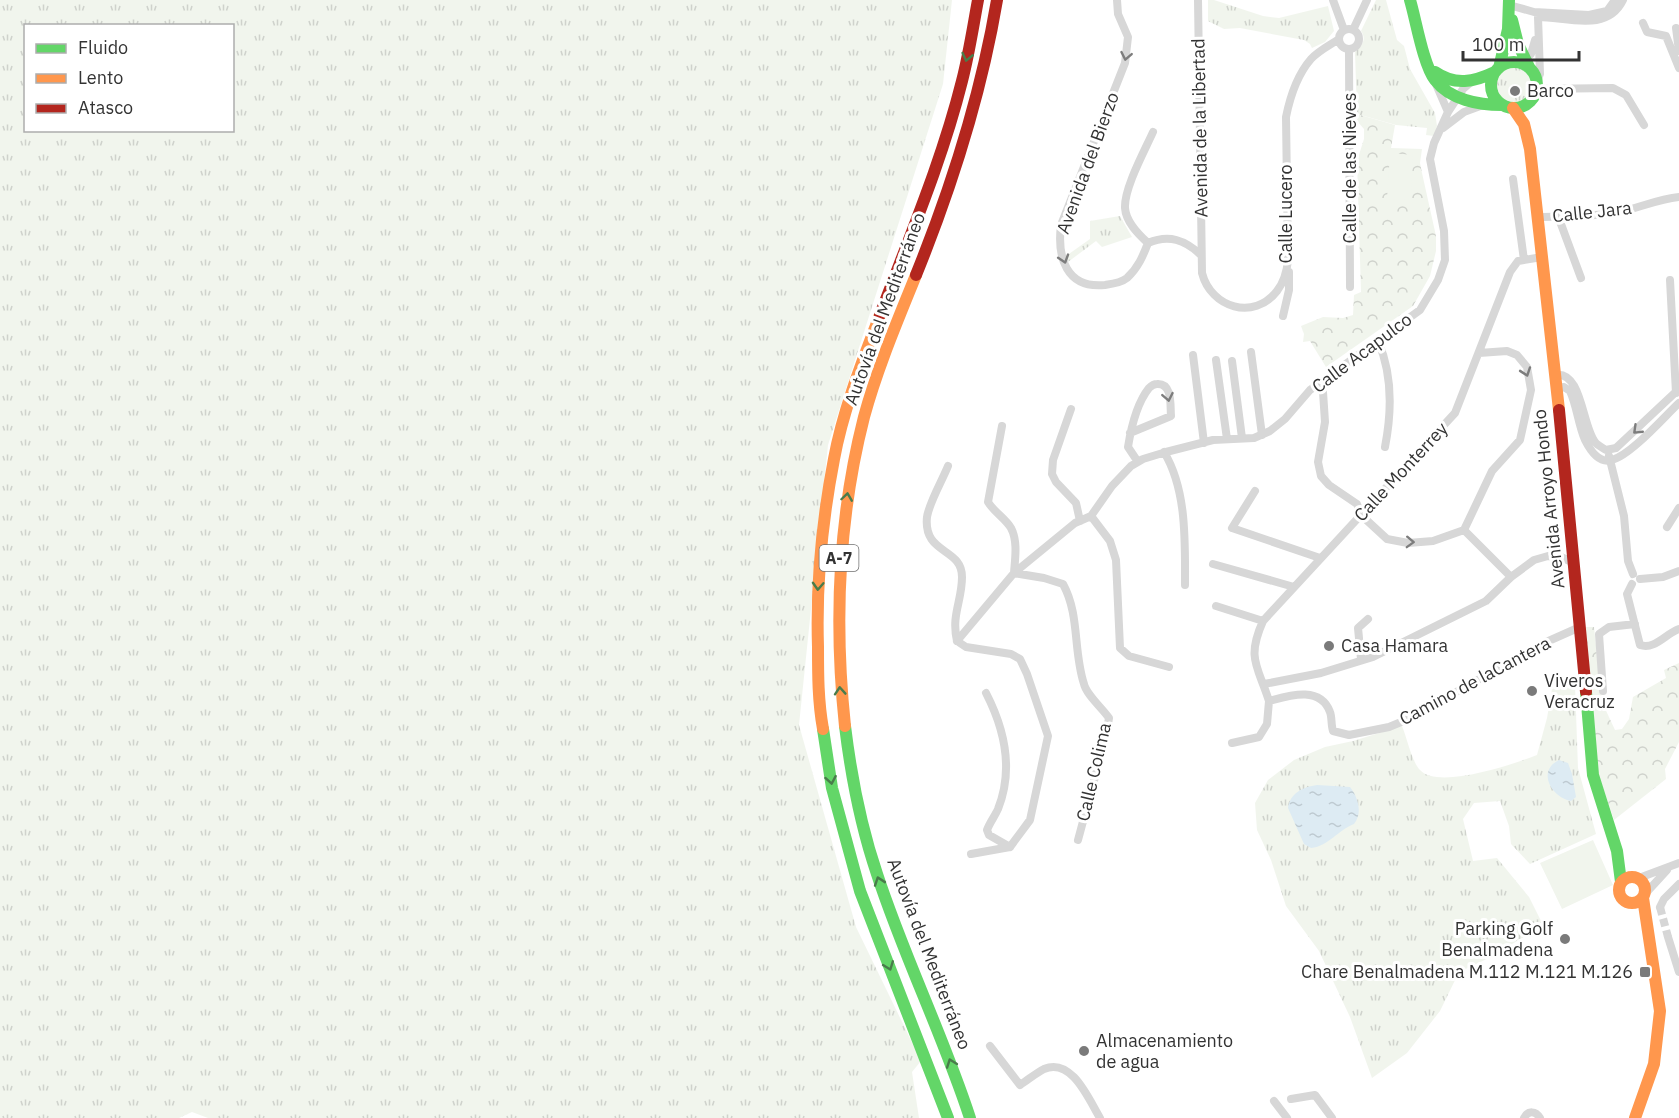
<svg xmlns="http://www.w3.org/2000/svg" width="1679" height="1118" font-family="'IBM Plex Sans',sans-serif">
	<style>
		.grass { fill: url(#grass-tufts); fill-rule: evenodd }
		.park { fill: url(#park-crowns) }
		.pitch { fill: #f1f5ed }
		.water { fill: url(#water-ripples) }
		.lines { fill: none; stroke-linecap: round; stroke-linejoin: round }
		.street-tunnel { stroke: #d6d6d6; stroke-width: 8; stroke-dasharray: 8 4; stroke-linecap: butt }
		.street { stroke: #d7d7d7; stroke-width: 8 }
		.fast { stroke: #63d668; stroke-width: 12 }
		.slow { stroke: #ff974d; stroke-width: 12 }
		.jam { stroke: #b3261e; stroke-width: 12 }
		.oneway { stroke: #7d7d7d }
		.oneway2 { stroke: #497c4b }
		.poi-dot { fill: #7a7a7a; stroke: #fff; stroke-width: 2 }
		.labels { text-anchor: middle; stroke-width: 6; stroke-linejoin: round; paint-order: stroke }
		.shield { fill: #fff; stroke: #707070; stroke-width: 1.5 }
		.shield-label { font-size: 16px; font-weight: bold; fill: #333 }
		.poi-label { font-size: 18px; fill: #333; stroke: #fff; text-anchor: start }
		.street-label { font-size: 18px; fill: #333; stroke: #fff }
	</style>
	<defs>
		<pattern id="grass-tufts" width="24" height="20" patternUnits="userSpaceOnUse" patternTransform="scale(1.5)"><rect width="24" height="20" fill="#f1f5ed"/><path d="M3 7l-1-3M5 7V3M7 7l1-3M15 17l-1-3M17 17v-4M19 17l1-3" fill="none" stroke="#cfd2cc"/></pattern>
		<pattern id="park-crowns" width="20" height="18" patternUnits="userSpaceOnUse" patternTransform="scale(1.5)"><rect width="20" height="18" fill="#f1f5ed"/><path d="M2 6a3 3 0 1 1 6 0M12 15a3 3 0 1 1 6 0" fill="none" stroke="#cfd2cc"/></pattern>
		<pattern id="water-ripples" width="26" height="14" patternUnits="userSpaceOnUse" patternTransform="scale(1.5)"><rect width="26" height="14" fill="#ddebf3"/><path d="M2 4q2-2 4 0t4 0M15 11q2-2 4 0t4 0" fill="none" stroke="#becad1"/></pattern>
	</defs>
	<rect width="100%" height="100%" fill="#fff"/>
	<!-- grass -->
	<path class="grass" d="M0,0H952L943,84L828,445L799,725L856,927L921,1061L912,1072L919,1118H208L192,1112L179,1118H0ZM26,26H232V130H26Z
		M1208,0H1214L1263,16L1279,18L1328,6L1334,31L1325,42L1312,48L1310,44L1304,40L1240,28L1224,29L1208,21Z
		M1376,0H1386L1397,40L1404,46L1410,69L1435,113L1437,126L1434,136L1426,135L1427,128L1396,125L1357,114L1355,52C1362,46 1367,39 1361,31Z
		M1497 85a17 17 0 1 1 34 0a17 17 0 1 1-34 0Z
		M1120,216L1132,237L1102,247L1096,241L1068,262L1066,256L1090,239V221Z
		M1575,685L1578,768L1596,834L1530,864L1511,844L1509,826L1500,801L1474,803L1463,819L1473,861L1497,858L1529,897L1543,925L1491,957L1459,972L1440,1011L1407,1053L1372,1078L1350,1017L1319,951L1286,906L1271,860L1257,830L1255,803L1268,780L1294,760L1325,747L1353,741L1402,726C1407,738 1412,762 1420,770C1438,790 1514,764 1537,755L1547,718L1552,689Z"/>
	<!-- park -->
	<path class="park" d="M1357,114L1395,125L1391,148L1422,149L1420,163L1422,173L1436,236V251L1430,276L1413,306L1326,367L1310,341L1303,342L1304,334L1301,326L1323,317L1343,318L1353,315L1354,295L1361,292L1357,161L1364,139V129L1357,121Z
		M1585,627H1594L1602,702L1615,730L1622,729L1629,719L1633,697L1666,678L1664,670L1679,663V742L1665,769L1666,779L1614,820L1598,773Z"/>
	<!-- pitch -->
	<path class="pitch" d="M1390,153L1413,155L1411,200L1387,199Z
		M1593,840L1613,885L1562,909L1540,863Z"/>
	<!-- water -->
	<path class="water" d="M1559,760L1568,763L1572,774L1576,797L1571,801C1552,798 1536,771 1559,760Z
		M1317,785L1350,787C1358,797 1363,813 1354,824C1338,830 1329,846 1311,848L1304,844L1288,808C1290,793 1303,787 1317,785Z"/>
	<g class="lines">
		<!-- street-tunnel -->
		<path class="street-tunnel" d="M1660,907L1668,937"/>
		<!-- street -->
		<path class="street" d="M1117,0L1118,14L1128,37L1125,63L1061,225C1057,257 1066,289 1105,285C1112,284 1121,283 1127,278C1138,268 1143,256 1148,243C1169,234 1185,240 1201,255
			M1198,0L1202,273C1211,308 1254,321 1277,291C1284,282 1287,271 1288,260L1286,117C1290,97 1298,74 1311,59C1318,51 1330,45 1339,39
			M1333,0L1344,30
			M1509,5L1534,12L1589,15L1607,11L1615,0
			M1643,23L1647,32L1666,36L1679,68
			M1676,28L1679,51
			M1339 39a10 10 0 1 1 20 0a10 10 0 1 1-20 0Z
			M1353,30L1367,0
			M1349,50L1350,287
			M1518,62L1531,54L1535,40
			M1537,81L1540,74L1538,17C1567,17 1607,33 1623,0
			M1435,82L1448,112
			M1537,89L1613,88L1626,95L1644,125
			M1443,128L1464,112L1483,105
			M1513,179L1524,260
			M1558,216L1581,278
			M1538,217C1563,216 1590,217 1615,213C1637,209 1657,199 1679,197
			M1148,243C1138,234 1126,222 1125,208C1124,188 1145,150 1153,132
			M1542,257L1518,261L1510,272L1455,413L1263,621C1246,659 1258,666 1269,701C1288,696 1320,685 1330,712C1332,717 1331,725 1333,731L1349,735L1389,727L1406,720L1544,643L1580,627
			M1670,280L1676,393
			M1283,316L1289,290V272
			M1378,341C1393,375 1392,411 1385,447
			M1251,352L1262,435
			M1193,355L1204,443
			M1216,360L1227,439
			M1232,361L1242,438
			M1555,375C1582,370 1582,426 1595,442C1597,445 1603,448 1606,450L1616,448L1679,389
			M1320,383L1323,392L1325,422L1318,462L1321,476L1329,485L1357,504L1361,515L1387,539L1408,543L1433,541L1464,530L1511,577
			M1556,389L1564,387L1570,391C1577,406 1578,424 1585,440C1590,450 1599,464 1612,460C1631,455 1664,417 1679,403
			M1071,409L1053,460L1052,474L1056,482L1076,503L1080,521
			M1002,426L988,502C994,512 1005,518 1011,528C1018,541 1015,559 1014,573L1044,578L1063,584C1080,615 1073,651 1084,684C1086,694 1102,708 1109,718L1106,736L1078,840
			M1130,433L1171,416C1170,406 1173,383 1157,384C1154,384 1152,385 1149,388C1137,403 1131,428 1128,447L1138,462
			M1164,452C1187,490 1185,542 1185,585
			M1609,456L1624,516L1628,561L1633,574
			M948,466C942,481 929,503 927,517C923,555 962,547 962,577C962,601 951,615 957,641
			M1255,491L1232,528L1320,558
			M1091,516L1110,541L1116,560L1120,648L1129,656L1169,667
			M1667,527L1679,508
			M1464,530L1492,471L1520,440L1531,390L1527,367L1517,355L1507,351L1479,353
			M1213,564L1294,587
			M1640,579L1663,577L1679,571
			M1632,584L1627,594L1640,645C1655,650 1665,634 1679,629
			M1216,606L1263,621
			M957,641L1014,573L1075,523L1091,516L1112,486L1131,466L1143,459L1166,452L1213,440L1254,438L1270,431L1285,419L1310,390L1420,310L1438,280L1445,260L1444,231L1430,159L1434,143L1448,112L1463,89L1471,82
			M957,641L966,647L1011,654L1020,659L1027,674L1048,736L1030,820L1010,847
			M1361,659L1358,628L1368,619
			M1264,684L1321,673L1373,657L1486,601L1511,577L1534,560L1548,556L1561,557L1574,563
			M1603,691L1599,634L1609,627L1635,624
			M986,693C1005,730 1014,769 998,809C995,816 990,822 987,830L989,835L1010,847
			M1232,743L1259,737L1267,724L1269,701
			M971,854L1010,847
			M1639,878L1679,863
			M1645,894L1667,870
			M1660,907L1664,899L1679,884
			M1668,937L1679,972
			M990,1046L1020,1085C1028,1080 1036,1073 1044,1069C1072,1057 1089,1100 1100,1118
			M1291,1099L1315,1095L1332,1118
			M1274,1101L1287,1118
			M1524,1118C1528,1110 1536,1111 1540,1118"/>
		<!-- fast -->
		<path class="fast" d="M1410,0C1416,20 1423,64 1435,80C1450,100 1479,105 1502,105
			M1512,20L1518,44L1529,67
			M1491 85a23 23 0 1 1 46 0a23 23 0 1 1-46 0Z
			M1499,68L1508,29L1509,0
			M1435,72C1455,86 1474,82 1495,72
			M1586,692L1593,775L1617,851L1621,882
			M845,726C851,775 861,827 877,874C904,957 943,1035 970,1118
			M823,729L832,788L860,891L948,1118"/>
		<!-- slow -->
		<path class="slow" d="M1513,108L1524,124L1530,149L1559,410
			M845,726C834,622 838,519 864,417C877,369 897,322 916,275
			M823,729C818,701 818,674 818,647C816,584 822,521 834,459C843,410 862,362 880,315
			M1619 890a13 13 0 1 1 26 0a13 13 0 1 1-26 0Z
			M1635,1118L1654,1064L1660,1011L1643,898"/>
		<!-- jam -->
		<path class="jam" d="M916,275C952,186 981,95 997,0
			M880,315C909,238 942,161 962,81C969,54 973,27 978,0
			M1559,410L1586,692"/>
	</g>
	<!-- one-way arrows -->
	<defs><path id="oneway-chevron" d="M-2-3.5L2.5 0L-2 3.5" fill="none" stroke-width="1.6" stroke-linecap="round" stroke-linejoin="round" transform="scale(1.5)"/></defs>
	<g class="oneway">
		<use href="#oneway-chevron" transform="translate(1126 56) rotate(101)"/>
		<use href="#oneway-chevron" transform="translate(1064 259) rotate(72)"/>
		<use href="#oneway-chevron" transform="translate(1526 372) rotate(71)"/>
		<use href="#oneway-chevron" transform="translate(1168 397) rotate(79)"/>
		<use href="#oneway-chevron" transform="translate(1637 430) rotate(136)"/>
		<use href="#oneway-chevron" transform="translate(1410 542) rotate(2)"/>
	</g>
	<g class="oneway2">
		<use href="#oneway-chevron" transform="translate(967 57) rotate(103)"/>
		<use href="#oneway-chevron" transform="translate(847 497) rotate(-82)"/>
		<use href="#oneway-chevron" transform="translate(818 586) rotate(93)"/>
		<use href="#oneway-chevron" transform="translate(840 691) rotate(-94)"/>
		<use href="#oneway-chevron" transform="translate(831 780) rotate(80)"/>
		<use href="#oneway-chevron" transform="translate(879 881) rotate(-109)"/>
		<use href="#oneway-chevron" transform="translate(889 966) rotate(69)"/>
		<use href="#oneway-chevron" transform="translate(951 1063) rotate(-110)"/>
	</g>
	<!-- markers -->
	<g class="poi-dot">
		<circle cx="1515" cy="91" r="6"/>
		<circle cx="1329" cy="646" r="6"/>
		<circle cx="1532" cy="691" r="6"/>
		<circle cx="1565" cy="939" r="6"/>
		<rect x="1639" y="966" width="12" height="12" rx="3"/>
		<circle cx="1084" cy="1051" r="6"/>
	</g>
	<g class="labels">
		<!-- shield labels -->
		<rect class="shield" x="819.5" y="545" width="39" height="26" rx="4.5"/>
		<g class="shield-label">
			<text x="839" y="564">A-7</text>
		</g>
		<!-- poi labels -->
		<g class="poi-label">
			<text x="1527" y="97">Barco</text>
			<text x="1341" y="652">Casa Hamara</text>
			<text x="1544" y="687">Viveros<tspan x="1544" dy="21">Veracruz</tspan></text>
			<text x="1553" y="935" text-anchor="end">Parking Golf<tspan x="1553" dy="21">Benalmadena</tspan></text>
			<text x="1633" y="978" text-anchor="end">Chare Benalmadena M.112 M.121 M.126</text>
			<text x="1096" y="1047">Almacenamiento<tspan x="1096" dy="21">de agua</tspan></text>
		</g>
		<!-- street labels -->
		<g class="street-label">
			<text transform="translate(1200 128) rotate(-91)" y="6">Avenida de la Libertad</text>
			<text transform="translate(1088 163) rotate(-70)" y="6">Avenida del Bierzo</text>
			<text transform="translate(1350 168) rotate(-90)" y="6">Calle de las Nieves</text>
			<text transform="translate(1592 212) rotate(-6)" y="6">Calle Jara</text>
			<text transform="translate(1286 214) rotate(-90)" y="6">Calle Lucero</text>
			<text transform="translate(885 309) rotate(-70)" y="6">Autovía del Mediterráneo</text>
			<text transform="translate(1362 353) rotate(-37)" y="6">Calle Acapulco</text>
			<text transform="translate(1401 472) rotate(-47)" y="6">Calle Monterrey</text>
			<text transform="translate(1549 499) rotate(-96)" y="6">Avenida Arroyo Hondo</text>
			<text transform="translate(1475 681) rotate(-28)" y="6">Camino de laCantera</text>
			<text transform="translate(1094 772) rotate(-77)" y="6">Calle Colima</text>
			<text transform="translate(929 954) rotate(69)" y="6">Autovía del Mediterráneo</text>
		</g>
	</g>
	<!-- legend -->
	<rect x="24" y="24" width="210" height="108" fill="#ffffff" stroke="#adadad" stroke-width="1.5"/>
	<rect x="36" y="44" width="30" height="9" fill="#63d668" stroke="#adadad" stroke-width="1.5"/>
	<text x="78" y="54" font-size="18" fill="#333333">Fluido</text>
	<rect x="36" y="74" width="30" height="9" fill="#ff974d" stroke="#adadad" stroke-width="1.5"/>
	<text x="78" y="84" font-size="18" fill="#333333">Lento</text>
	<rect x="36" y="104" width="30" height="9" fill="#b3261e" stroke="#adadad" stroke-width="1.5"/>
	<text x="78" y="114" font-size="18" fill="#333333">Atasco</text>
	<!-- scale -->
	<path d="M1463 51v9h116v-9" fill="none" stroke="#333333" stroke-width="3"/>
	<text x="1472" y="51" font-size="18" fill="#333333" stroke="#ffffff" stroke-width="4.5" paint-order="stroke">100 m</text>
</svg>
